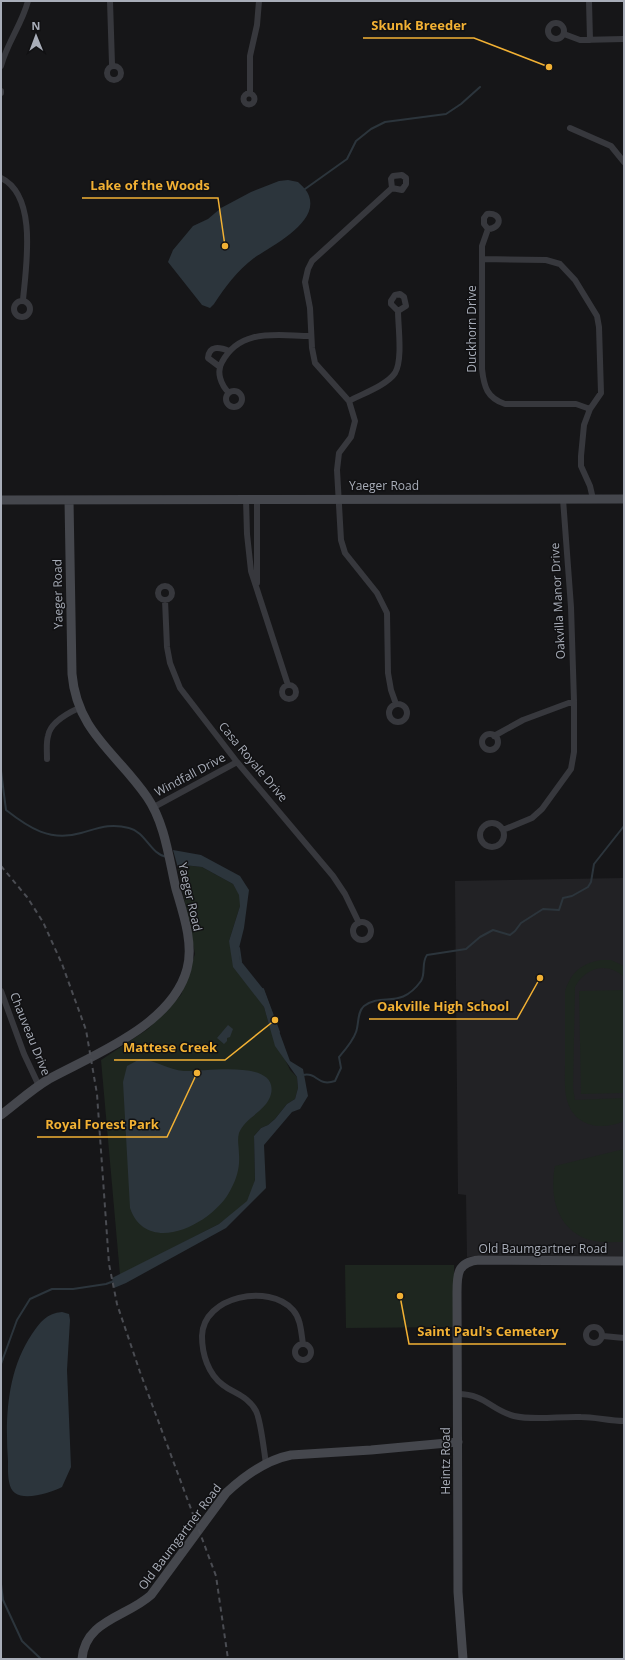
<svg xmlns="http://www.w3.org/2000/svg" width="625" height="1660" font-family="'Open Sans',sans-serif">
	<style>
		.built { fill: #222225 }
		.green { fill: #1e261f }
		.water { fill: #2c353c }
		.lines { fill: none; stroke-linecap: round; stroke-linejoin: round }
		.stream { stroke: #2c353c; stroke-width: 2 }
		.street { stroke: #37383d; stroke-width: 6 }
		.secondary { stroke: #45474d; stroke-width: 9 }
		.rail { stroke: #4a4c52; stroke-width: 2; stroke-dasharray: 5 4; stroke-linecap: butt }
		.labels { text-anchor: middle; stroke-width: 3; stroke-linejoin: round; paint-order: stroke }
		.street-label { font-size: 12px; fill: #a8adb8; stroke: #111113 }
		.leader { fill: none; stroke: #f2b134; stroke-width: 1.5 }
		.callout-dot { fill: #f2b134; stroke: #111113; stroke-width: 1.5 }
		.callout-label { font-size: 13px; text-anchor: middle; font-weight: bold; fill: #f2b134; stroke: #111113; stroke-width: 3; stroke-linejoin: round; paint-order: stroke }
	</style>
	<rect width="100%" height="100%" fill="#161618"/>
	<!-- built -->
	<path class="built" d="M624,878V1257L484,1255L467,1257L466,1195L458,1194L455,881Z"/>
	<!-- green -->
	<path class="green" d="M184,865L202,867L233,884L240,895V906L229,941L255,993L264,1007L269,1024L290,1070L297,1077L298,1088L295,1099L287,1104L275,1119L268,1125L261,1128L254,1136L255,1180L249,1203L219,1224L120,1275L101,1060L148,1029L181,995L195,954L178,868Z
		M601,960H611L624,966V977C607,961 585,968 575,987L573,1088L575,1100L624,1098V1121C602,1131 574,1127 567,1100C564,1090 565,1077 565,1066C565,1042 565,1017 565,992C570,973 582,963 601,960Z
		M624,990V1093L581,1094L579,991Z
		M624,1149V1242C613,1242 601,1243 590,1240C557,1230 549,1196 555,1166Z
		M345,1265H454V1327L346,1328Z"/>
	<!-- water -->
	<path class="water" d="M288,180L298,182C302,186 307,190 309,196C319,223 271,246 254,258C237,271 225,287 214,304L210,308L202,305L168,262L173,250L193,226L208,219L221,208L251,192L279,181Z
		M173,850L201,855L240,876L249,890L244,928L239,948L240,960L264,990L290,1061L303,1069L308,1096L300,1109L292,1112L264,1145L266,1188L226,1228L126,1283L114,1288L112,1278L219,1224L247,1201L255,1180L254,1136L261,1128L268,1125L275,1119L287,1104L295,1099L298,1088L297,1077L275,1046L264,1007L233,967L229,941L240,906L239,895L233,884L202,867L184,865L178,868Z
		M228,1025L233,1029L230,1037L227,1038V1041L224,1044L217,1038Z
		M140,1059C156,1060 168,1070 184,1071C203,1072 279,1058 271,1094C267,1111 245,1117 239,1133C237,1140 239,1147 239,1154C240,1167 237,1178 231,1189C215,1223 147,1258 130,1208L123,1082L127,1066Z
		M62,1312L69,1314L70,1320L67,1370L71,1467L62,1487C52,1492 26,1501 15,1493C7,1488 8,1470 8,1461C5,1418 7,1371 32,1334C40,1322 47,1313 62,1312Z"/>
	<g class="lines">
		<!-- stream -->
		<path class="stream" d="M305,189L347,159L356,141L371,129L385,122L446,114L461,104L480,87
			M1,771L6,810C29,828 50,842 81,833C99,828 110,823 129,828C146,832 150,854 167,857
			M239,948L241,962
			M263,989L279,1032
			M303,1075C318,1072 317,1087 335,1081L341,1068L339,1057C345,1050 353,1041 356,1032C359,1024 357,1012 364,1006C383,992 400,1010 421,981C426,973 421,963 427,955L466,949L480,937L493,930L510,935L515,931L521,923L543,909L559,910L563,898L572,896L588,887L591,882L594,864L624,826
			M1,1364L17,1320L30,1299L52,1289H73L106,1284L114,1281
			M1,1584L3,1600L22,1641L41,1659"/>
		<!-- street -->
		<path class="street" d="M110,1L112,64
			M589,1L590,40
			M548 31a8 8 0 1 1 16 0a8 8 0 1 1-16 0Z
			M564,34L580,40L624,39
			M107 73a7 7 0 1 1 14 0a7 7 0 1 1-14 0Z
			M1,66C7,43 22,24 28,1
			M1,91V93
			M250,93V56L257,25L259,1
			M243.5 99a5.5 5.5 0 1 1 11 0a5.5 5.5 0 1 1-11 0Z
			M570,128L611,146L624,162
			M1,178C38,196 26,266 23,300
			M392,188L402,190L406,184V178L402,175L393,176L391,179L392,188L312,261L308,269L305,282L310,308L312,348L315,363L349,401L355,421L351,437L339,453L337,470L341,540L345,553L377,593L387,613L388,673L391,690L396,704
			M488,229C503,228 502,212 487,214L484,218V224L488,229L482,246V369C484,387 487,398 505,404H576L590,409
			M483,259L546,260L560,264L575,280L597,316L599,327L601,393L590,409L584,425L581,456V466L590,486L593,499
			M14 309a8 8 0 1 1 16 0a8 8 0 1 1-16 0Z
			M220,367L208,358C209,345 220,347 229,351
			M226 399a8 8 0 1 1 16 0a8 8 0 1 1-16 0Z
			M229,393C221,385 216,372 222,362C241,327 278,336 311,336
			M349,401C362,394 387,385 395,373C403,360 398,326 398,311L391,304V301L395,295L400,294L404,297L406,306L398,311
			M246,499L247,534L251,571L288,685
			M257,583V499
			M158 593a7 7 0 1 1 14 0a7 7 0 1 1-14 0Z
			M165,600L167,647L170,663L180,688L237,762L333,876L345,894L359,923
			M282 692a7 7 0 1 1 14 0a7 7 0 1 1-14 0Z
			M389 713a9 9 0 1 1 18 0a9 9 0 1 1-18 0Z
			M482 742a8 8 0 1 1 16 0a8 8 0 1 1-16 0Z
			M494,736L523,720L574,701
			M47,759C47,751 46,743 48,736C50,723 68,713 79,708
			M154,807L237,762
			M480 835a12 12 0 1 1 24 0a12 12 0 1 1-24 0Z
			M503,830L532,818L542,809L571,769L574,752V701L571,607L563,499
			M353 931a9 9 0 1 1 18 0a9 9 0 1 1-18 0Z
			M1,991L24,1054L39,1086
			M586 1335a8 8 0 1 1 16 0a8 8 0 1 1-16 0Z
			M603,1336L624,1338
			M295 1352a8 8 0 1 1 16 0a8 8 0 1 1-16 0Z
			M458,1394C485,1394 491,1410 514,1416C535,1421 560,1416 581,1417C595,1417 610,1421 624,1421
			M266,1464C264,1451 261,1421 256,1411C248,1396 235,1394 223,1385C208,1374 202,1354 202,1336C203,1296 269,1283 293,1310C301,1319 301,1332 303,1344"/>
		<!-- secondary -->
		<path class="secondary" d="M1,500L624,499
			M1,1115C17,1103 32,1089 49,1079C95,1054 172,1025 187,969C194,944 183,913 176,889C169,859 165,823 147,797C117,753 77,732 72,674L69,500
			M82,1659C85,1620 127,1617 151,1595L226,1493C244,1476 266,1460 291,1455L371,1450L458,1442
			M463,1659L458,1592L457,1295C457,1276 456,1262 479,1260L624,1261"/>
		<!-- rail -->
		<path class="rail" d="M1,866L27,897L43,922L62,964L86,1030L97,1094L109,1264L117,1304L140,1372L216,1576L228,1659"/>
	</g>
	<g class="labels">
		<!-- street labels -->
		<g class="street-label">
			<text transform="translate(472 329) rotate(-90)" y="4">Duckhorn Drive</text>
			<text x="384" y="490">Yaeger Road</text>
			<text transform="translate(58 594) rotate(-91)" y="4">Yaeger Road</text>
			<text transform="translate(558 601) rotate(-93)" y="4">Oakvilla Manor Drive</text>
			<text transform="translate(253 762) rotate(50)" y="4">Casa Royale Drive</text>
			<text transform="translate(190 775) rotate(-28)" y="4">Windfall Drive</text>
			<text transform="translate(190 897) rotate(77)" y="4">Yaeger Road</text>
			<text transform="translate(30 1034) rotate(68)" y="4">Chauveau Drive</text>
			<text x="543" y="1253">Old Baumgartner Road</text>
			<text transform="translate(446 1461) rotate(-90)" y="4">Heintz Road</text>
			<text transform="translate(180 1537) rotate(-53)" y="4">Old Baumgartner Road</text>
		</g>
	</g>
	<!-- callouts -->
	<path class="leader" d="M549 67L474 38H363M225 246L218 198H82M540 978L517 1019H369M275 1020L225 1060H114M197 1073L167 1137H37M400 1296L409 1344H566"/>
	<g class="callout-dot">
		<circle cx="549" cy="67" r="4"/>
		<circle cx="225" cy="246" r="4"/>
		<circle cx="540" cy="978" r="4"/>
		<circle cx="275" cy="1020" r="4"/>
		<circle cx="197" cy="1073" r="4"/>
		<circle cx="400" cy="1296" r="4"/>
	</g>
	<g class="callout-label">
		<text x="419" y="30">Skunk Breeder</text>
		<text x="150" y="190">Lake of the Woods</text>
		<text x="443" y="1011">Oakville High School</text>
		<text x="170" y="1052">Mattese Creek</text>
		<text x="102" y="1129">Royal Forest Park</text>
		<text x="488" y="1336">Saint Paul's Cemetery</text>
	</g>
	<!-- border -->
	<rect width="625" height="1660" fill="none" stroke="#a8adb8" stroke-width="4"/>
	<!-- north arrow -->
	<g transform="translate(36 36) rotate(359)" stroke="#111113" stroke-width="3" paint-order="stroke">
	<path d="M0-3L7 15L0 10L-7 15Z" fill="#a8adb8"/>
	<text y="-6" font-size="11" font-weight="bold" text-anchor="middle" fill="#a8adb8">N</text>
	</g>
</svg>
